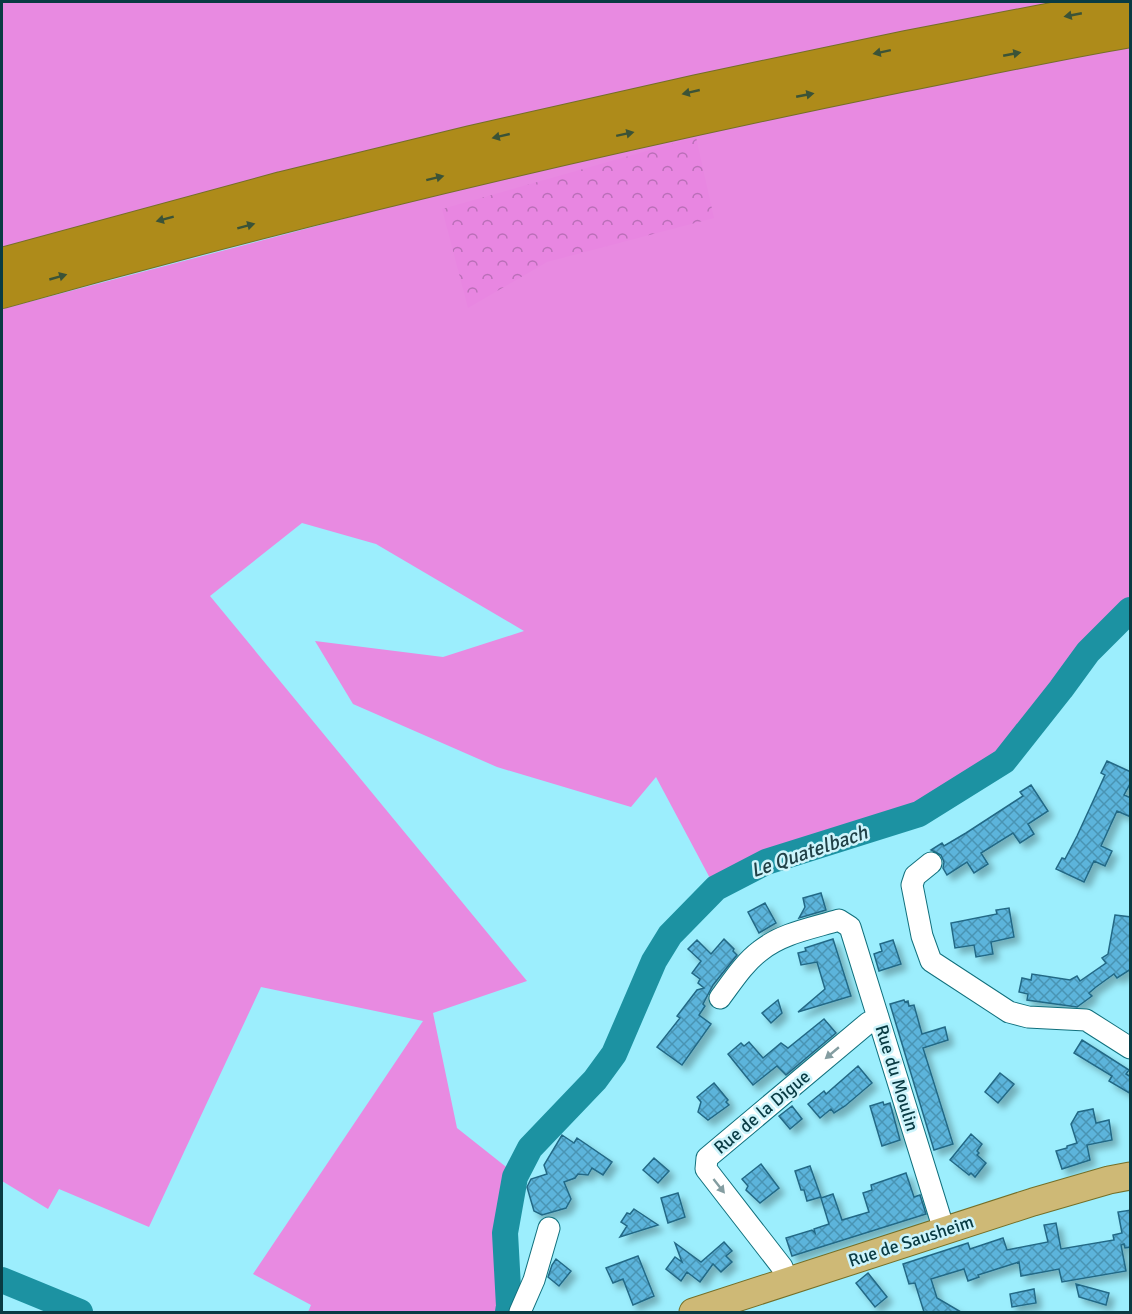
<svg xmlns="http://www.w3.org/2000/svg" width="1132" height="1314" font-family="Signika,sans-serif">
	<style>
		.grass { fill: #e88ae1 }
		.forest { fill: url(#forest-crowns) }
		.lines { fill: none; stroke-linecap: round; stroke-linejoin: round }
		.river { stroke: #1c92a2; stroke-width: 26 }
		.building { fill: url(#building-cross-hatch); stroke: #236986; stroke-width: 1.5; filter: url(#shadow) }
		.minor-casing { stroke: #11707d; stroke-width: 23 }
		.major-casing { stroke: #746f28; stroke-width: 29 }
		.highway-casing { stroke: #746f28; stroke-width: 34 }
		.minor { stroke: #fff; stroke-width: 21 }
		.major { stroke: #ceb976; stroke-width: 27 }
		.highway { stroke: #ae8b1a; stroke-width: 32 }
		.oneway { fill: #3b5337 }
		.oneway2 { fill: #849da1 }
		.labels { text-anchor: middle; stroke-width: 5; stroke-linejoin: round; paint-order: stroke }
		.street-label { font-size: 18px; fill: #093b43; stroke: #cdf4fb }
		.water-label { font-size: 20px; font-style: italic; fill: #214147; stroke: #cdf4fb }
	</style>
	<defs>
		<pattern id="forest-crowns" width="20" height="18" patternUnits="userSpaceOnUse" patternTransform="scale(1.5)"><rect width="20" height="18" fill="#e886e1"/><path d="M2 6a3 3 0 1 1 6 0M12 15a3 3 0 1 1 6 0" fill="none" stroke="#ba6fb8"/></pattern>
		<pattern id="building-cross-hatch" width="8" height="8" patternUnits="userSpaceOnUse" patternTransform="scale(1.5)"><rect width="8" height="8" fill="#5bb4db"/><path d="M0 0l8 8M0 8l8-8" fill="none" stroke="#4994b3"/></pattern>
		<filter id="shadow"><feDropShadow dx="5.5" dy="5.5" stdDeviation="3" flood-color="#0004"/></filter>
	</defs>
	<rect width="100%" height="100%" fill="#9ceefd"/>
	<!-- grass -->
	<path class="grass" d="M2,2H1076L2,254Z
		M1130,46V602L1079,652L1001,756L914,809L768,854L712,882L656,777L631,807L497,767L353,704L315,641L443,657L524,631L376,544L302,523L210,596L527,981L433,1013L457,1128L510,1170L501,1233L498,1312H308L311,1305L253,1274L423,1021L261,987L149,1227L59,1189L48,1209L2,1181V309L475,184L792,107Z"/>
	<!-- forest -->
	<path class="forest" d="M696,137L714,218L547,262L468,308L442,209Z"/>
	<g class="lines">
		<!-- river -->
		<path class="river" d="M2,1280L80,1312
			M508,1312L509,1306L505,1233L515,1177L530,1148L595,1080L614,1054L654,961L670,935L716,888L766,862L919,814L1004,761L1061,689L1088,652L1130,610"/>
	</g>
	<!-- building -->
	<path class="building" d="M1107,761L1131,772V782L1124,795L1131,798V817L1117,811L1101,846L1112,851L1105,866L1094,861L1084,882L1056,869L1062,858L1065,859L1077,836L1105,775L1101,773Z
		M1031,785L1048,811L1028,824L1034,834L1020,843L1013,833L981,853L988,864L974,873L967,862L947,875L943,868L944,862L941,855L931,850L942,843L944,846L966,833L1023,796L1020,792Z
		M821,893L826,910L799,918L805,907L803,898Z
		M765,903L776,923L759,933L748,912Z
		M1009,908L1014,937L991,942L993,954L976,957L974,945L955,948L951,923L997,914L996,910Z
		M1115,915L1131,917V969L1117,978L1114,974L1096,987L1089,993L1092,996L1077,1007L1027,1000L1028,994L1019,992L1022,978L1031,980L1032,974L1070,980L1077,976L1080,981L1106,963L1102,958L1108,954Z
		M724,939L734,949L733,951L737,955L713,985L703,1004L705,1006L699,1015L711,1024L682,1065L657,1047L680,1018L677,1016L697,990L704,988L698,983L700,979L692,973L701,961L688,949L697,940L711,954Z
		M833,939L851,996L798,1012L825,989L817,962L801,965L798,953L806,951L805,948Z
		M893,940L901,964L879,971L874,954L882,951L880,944Z
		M778,1000L782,1013L771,1023L762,1013Z
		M904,1000L905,1002L908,1001L909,1006L914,1005L922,1034L945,1027L948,1040L923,1048L953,1144L934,1150L890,1004Z
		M824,1019L836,1033L786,1075L777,1066L753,1085L728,1054L741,1043L744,1046L749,1042L763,1058L781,1043L788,1048Z
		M1082,1040L1129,1070L1126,1074L1131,1077V1094L1109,1081L1112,1076L1074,1053Z
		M858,1066L872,1083L845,1106L834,1113L831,1109L820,1118L808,1104L824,1091L826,1094Z
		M1000,1073L1014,1084L998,1103L985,1092Z
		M714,1083L728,1100L726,1102L729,1105L708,1120L698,1112L701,1102L697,1097Z
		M883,1102L884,1105L890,1103L900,1140L882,1146L870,1106Z
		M792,1106L802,1119L790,1129L779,1116Z
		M1093,1109L1096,1123L1109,1120L1112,1140L1087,1145L1090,1160L1062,1169L1056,1151L1067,1148V1146L1077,1143L1071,1124L1078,1112Z
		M971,1134L982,1144L977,1151L979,1153L977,1155L986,1163L975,1177L971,1173L969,1175L950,1160Z
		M562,1135L574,1143L577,1138L612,1162L603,1175L592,1168L588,1175L578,1174L575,1178L564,1182L571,1199L566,1208L542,1215L534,1211L527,1187L531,1179L547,1174L544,1165Z
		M654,1158L669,1171L658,1183L643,1170Z
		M761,1164L779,1188L760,1203L746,1190L748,1186L742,1179Z
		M810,1166L821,1197L807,1201L804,1190H801L795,1171Z
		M906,1173L914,1197L920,1195L926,1214L792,1256L786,1238L812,1230L815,1233L814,1229L829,1224L821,1198L833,1194L842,1220L869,1212L863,1193L872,1190L871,1185Z
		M678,1193L685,1217L668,1223L661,1198Z
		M634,1209L658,1225L620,1237L627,1226L621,1222L627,1213L630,1214Z
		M1131,1210V1247L1125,1248L1124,1244L1121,1245L1126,1271L1062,1282L1059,1269L1021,1276L1019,1262L978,1275L979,1277L968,1281L964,1269L931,1279L937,1298L961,1312H924L915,1283L909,1284L903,1264L968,1243L970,1249L1003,1238L1007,1250L1048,1242L1044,1225L1056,1223L1061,1249L1114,1240L1113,1235L1122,1233L1118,1212Z
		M724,1242L732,1251L726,1256L732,1262L721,1272L713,1264L700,1282L687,1272L681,1281L666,1269L675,1257L682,1262L675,1243L701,1262Z
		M638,1256L654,1296L633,1305L623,1279L613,1283L606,1268Z
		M556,1259L571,1271L559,1286L548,1277L552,1265Z
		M868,1273L887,1297L875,1307L856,1283Z
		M1076,1284L1109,1293L1106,1305L1079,1297Z
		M1034,1289L1036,1303L1012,1307L1010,1294Z"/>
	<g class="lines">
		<defs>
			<path id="minor" d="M931,863L915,876L912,885L922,936L931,961L1009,1012L1028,1017L1086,1020L1130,1048
				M720,998C732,982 744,963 760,951C782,933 813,928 839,920L850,927L944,1230
				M787,1281L782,1267L706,1169L707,1158L868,1023L878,1017
				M520,1312L534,1280L549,1228"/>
			<path id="major" d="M693,1312L1033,1202L1109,1180L1130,1176"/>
			<path id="highway" d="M2,264L282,188L471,142L697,91L907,47L1130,4
				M2,292C293,210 588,140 885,79C967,63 1048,45 1130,31"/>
		</defs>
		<!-- minor casing -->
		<use href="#minor" class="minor-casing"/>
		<!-- major casing -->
		<use href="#major" class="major-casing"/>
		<!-- highway casing -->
		<use href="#highway" class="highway-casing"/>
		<!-- minor -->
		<use href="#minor" class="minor"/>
		<!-- major -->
		<use href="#major" class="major"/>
		<!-- highway -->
		<use href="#highway" class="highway"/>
	</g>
	<!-- one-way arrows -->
	<defs><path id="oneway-solid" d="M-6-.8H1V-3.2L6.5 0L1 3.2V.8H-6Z" transform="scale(1.5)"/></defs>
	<g class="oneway">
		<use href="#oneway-solid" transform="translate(1073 15) rotate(169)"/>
		<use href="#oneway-solid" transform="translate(882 52) rotate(168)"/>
		<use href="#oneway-solid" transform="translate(1012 54) rotate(-11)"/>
		<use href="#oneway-solid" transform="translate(691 92) rotate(167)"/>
		<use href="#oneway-solid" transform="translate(805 95) rotate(-11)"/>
		<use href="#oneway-solid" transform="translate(625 134) rotate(-12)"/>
		<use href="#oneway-solid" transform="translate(501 136) rotate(167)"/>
		<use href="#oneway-solid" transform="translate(435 178) rotate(-14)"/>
		<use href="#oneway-solid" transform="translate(165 219) rotate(165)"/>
		<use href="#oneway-solid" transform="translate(246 226) rotate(-15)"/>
		<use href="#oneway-solid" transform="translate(58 277) rotate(-16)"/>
	</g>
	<g class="oneway2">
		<use href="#oneway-solid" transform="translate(832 1053) rotate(140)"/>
		<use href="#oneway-solid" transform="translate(719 1186) rotate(52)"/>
	</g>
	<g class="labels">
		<!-- street labels -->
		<g class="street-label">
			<text transform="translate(897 1078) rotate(73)" y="6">Rue du Moulin</text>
			<text transform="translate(762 1112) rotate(-40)" y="6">Rue de la Digue</text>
			<text transform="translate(911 1241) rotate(-18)" y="6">Rue de Sausheim</text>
		</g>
		<!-- water labels -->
		<g class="water-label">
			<text transform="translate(809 851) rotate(-19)" y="7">Le Quatelbach</text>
		</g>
	</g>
	<!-- border -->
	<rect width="1132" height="1314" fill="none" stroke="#093b43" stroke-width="6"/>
</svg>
